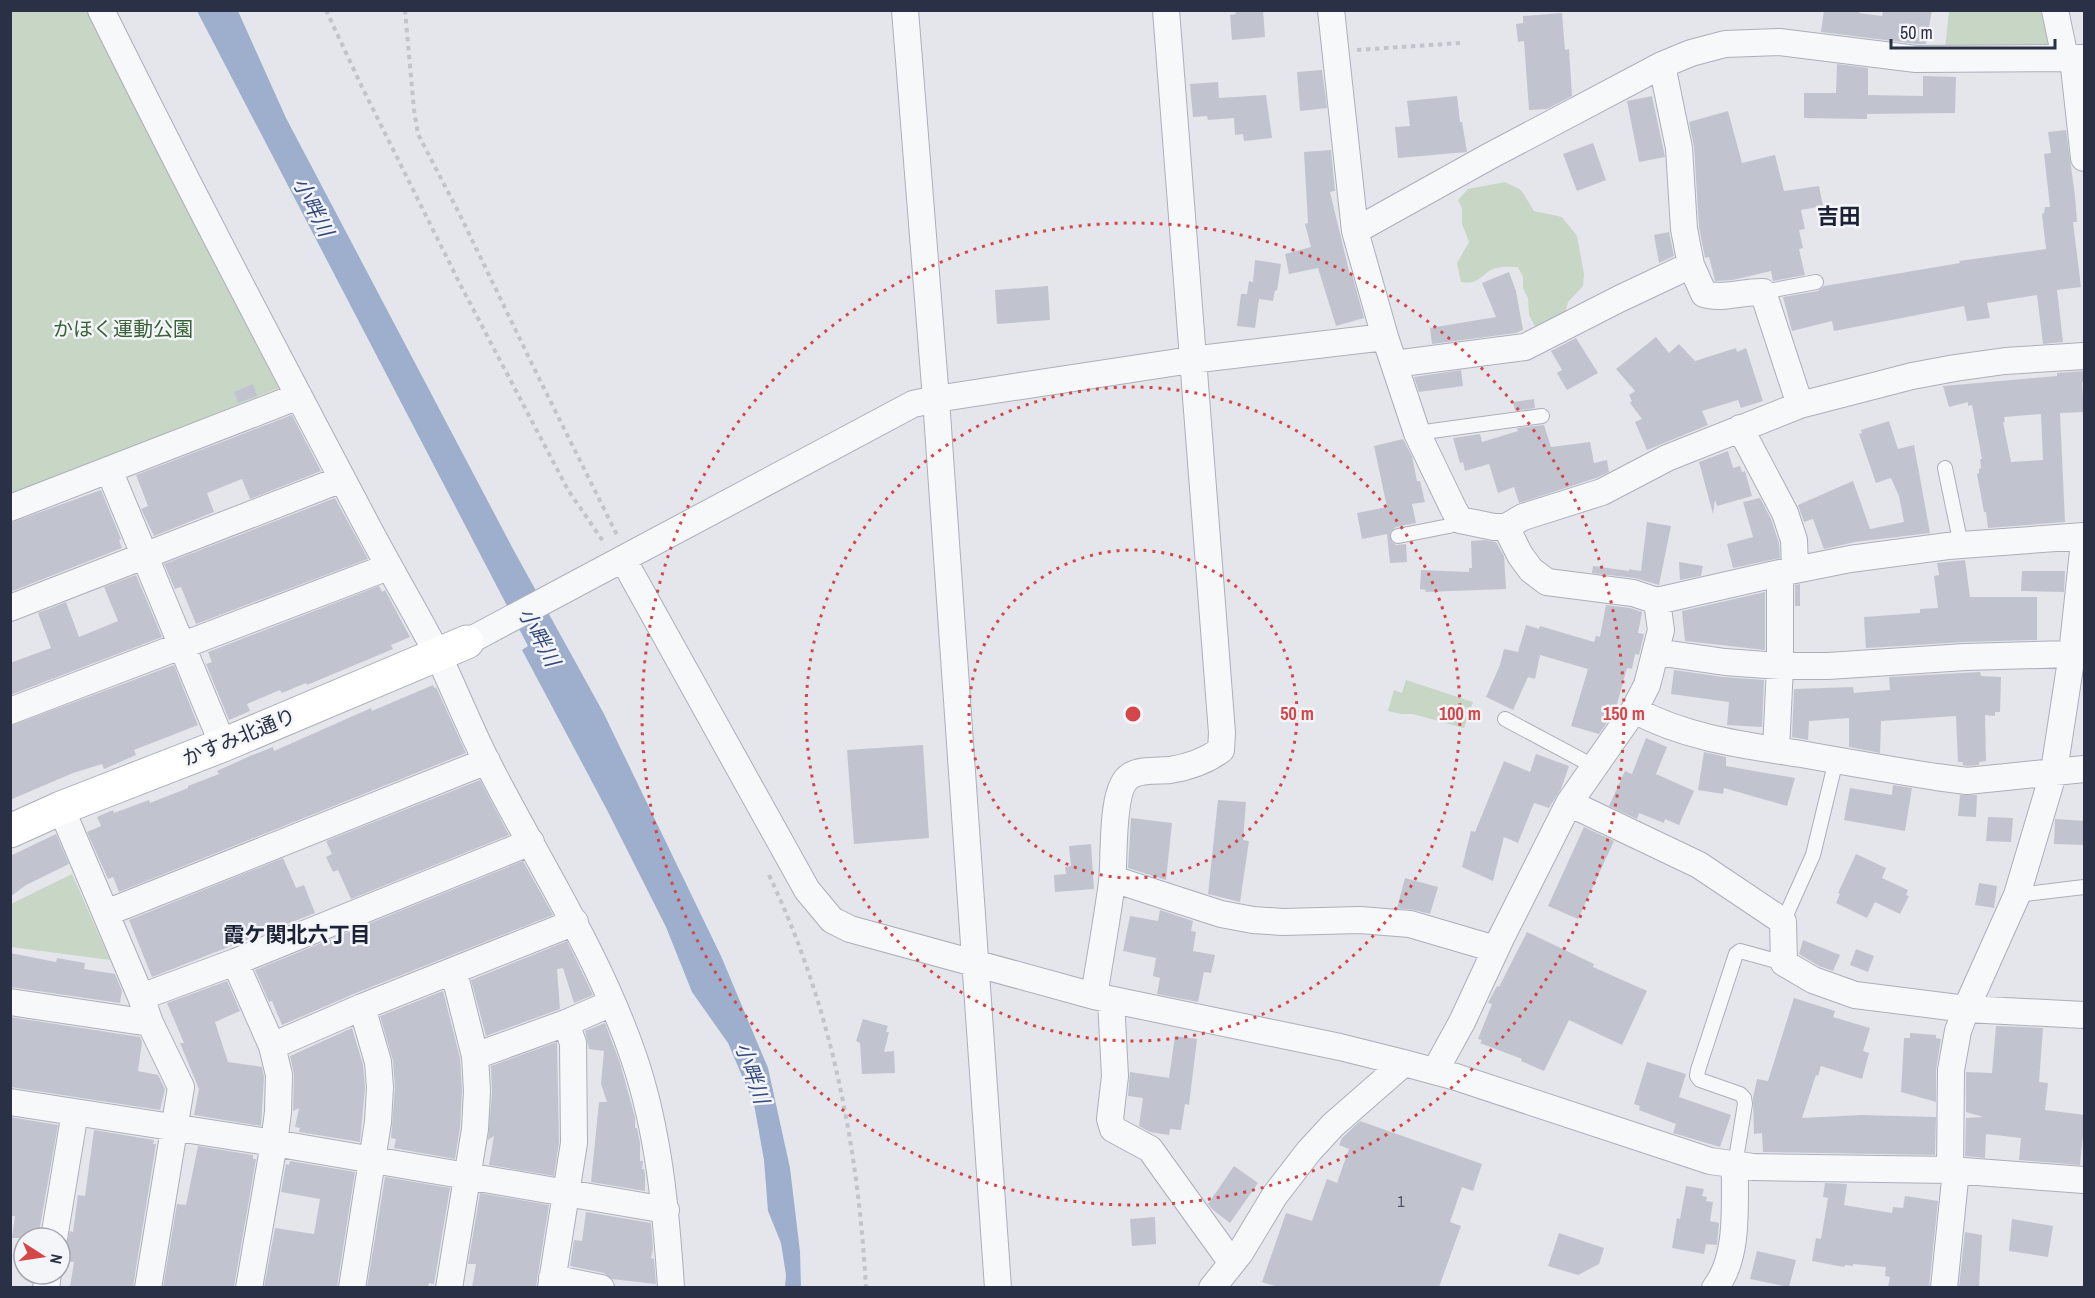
<svg xmlns="http://www.w3.org/2000/svg" width="2095" height="1298" font-family="'Archivo Narrow','Noto Sans JP',sans-serif">
	<style>
		.green { fill: #c7d6c5 }
		.water { fill: #9eaecd }
		.building { fill: #c1c4cf; fill-rule: evenodd }
		.lines { fill: none; stroke-linecap: round; stroke-linejoin: round }
		.lane-casing { stroke: #acafba; stroke-width: 16 }
		.street-casing { stroke: #acafba; stroke-width: 28 }
		.secondary-casing { stroke: #acafba; stroke-width: 35 }
		.path { stroke: #c2c4cb; stroke-width: 4; stroke-dasharray: 4.5 4.5; stroke-linecap: butt }
		.lane { stroke: #f7f8fa; stroke-width: 14 }
		.street { stroke: #f7f8fa; stroke-width: 26 }
		.secondary { stroke: #fff; stroke-width: 33 }
		.ring { fill: none; stroke: #d44648; stroke-width: 3; stroke-dasharray: 3 6 }
		.labels { text-anchor: middle; stroke-width: 5; stroke-linejoin: round; paint-order: stroke }
		.number-label { font-size: 16px; fill: #505568 }
		.park-label { font-size: 20px; fill: #396237; stroke: #f4f5f9 }
		.street-label { font-size: 20px; fill: #2a3045; stroke: #f4f5f9 }
		.water-label { font-size: 21px; font-style: italic; fill: #33497b; stroke: #f4f5f9 }
		.neighbourhood-label { font-size: 21px; font-weight: bold; fill: #1c2236; stroke: #f4f5f9 }
		.quarter-label { font-size: 22px; font-weight: bold; fill: #1c2236; stroke: #f4f5f9 }
		.centre { fill: #d44648; stroke: #f4f5f9; stroke-width: 3 }
		.ring-label { font-size: 18px; text-anchor: middle; font-weight: bold; fill: #d44648; stroke: #f4f5f9; stroke-width: 5; stroke-linejoin: round; paint-order: stroke }
	</style>
	<rect width="100%" height="100%" fill="#e4e6ec"/>
	<!-- green -->
	<path class="green" d="M10,11H87L279,388L11,497Z
		M1949,11H2047L2053,41L2047,48H1945Z
		M1505,182L1521,190L1534,211L1562,217L1577,236L1584,274L1583,286L1568,302L1565,313L1536,328L1529,315L1528,298L1523,288V277L1518,267C1511,267 1503,266 1497,268C1482,271 1481,286 1461,282L1457,263L1469,242L1462,224V209L1458,200L1468,189Z
		M1406,680L1473,702L1464,728L1413,714H1400L1388,711L1394,690L1402,693Z
		M72,874L110,960L11,947V904Z"/>
	<!-- water -->
	<path class="water" d="M197,11H238L286,118L513,549L603,712L721,956L768,1068L790,1168L800,1252L801,1287H785L786,1275L781,1243L768,1211L764,1160L754,1104L728,1043L692,992L666,927L607,810L522,650L528,646Z"/>
	<!-- building -->
	<path class="building" d="M1235,10H1263L1265,37L1232,40L1230,15L1236,14Z
		M1824,10H1860L1859,13L1882,16L1883,10H1932L1926,44H1917L1821,32Z
		M1562,13L1565,50L1569,49L1572,96L1547,109L1529,110L1524,41L1518,42L1516,24L1523,23V16Z
		M1837,64L1868,68V95L1923,96V76L1956,77L1955,113L1867,114V119L1804,118V93H1836Z
		M1322,70L1327,108L1300,111L1297,72Z
		M1218,82L1219,98L1266,95L1272,138L1244,141L1243,134L1235,135L1234,118L1208,120L1207,116L1193,117L1190,84Z
		M1457,96L1460,122H1462L1467,152L1398,158L1395,127L1410,126L1407,101Z
		M1652,96L1665,157L1639,162L1627,101Z
		M1728,111L1742,163L1775,155L1784,191L1819,186L1823,206L1801,210L1805,229L1799,230L1803,248L1799,249L1805,275L1773,281L1771,271L1733,280L1715,281L1709,257L1705,258L1699,227L1694,147L1689,122Z
		M2066,130L2075,196L2077,222H2073L2081,287L2057,290L2063,342L2043,344L2037,295L1987,303L1990,318L1967,321L1964,306L1834,331L1832,321L1792,331L1783,297L1818,291L1824,286L1960,263L1959,261L2046,249L2042,214L2044,213L2045,207H2050L2044,154L2051,153L2048,132Z
		M1593,143L1606,180L1577,191L1563,154Z
		M1331,150L1335,191L1330,192L1350,275L1352,274L1364,318L1336,326L1318,268L1289,274L1285,254L1311,247L1305,224L1308,223L1304,152Z
		M1669,232L1674,256L1659,263L1654,235Z
		M1255,260L1281,264L1277,291L1275,290L1273,301L1259,299L1255,328L1237,326L1241,294H1247L1249,281L1253,282Z
		M1509,272L1516,291L1523,330L1516,333L1432,344L1430,328L1496,317L1482,283Z
		M1048,286L1050,320L997,324L995,290Z
		M1656,337L1669,353L1679,344L1695,361L1736,348L1737,352L1746,348L1763,401L1741,408L1738,400L1702,411L1708,425L1647,450L1635,422L1642,419L1630,403L1632,401L1629,395L1635,391L1616,369Z
		M1576,338L1598,373L1567,390L1557,373L1562,370L1551,351Z
		M1461,370L1463,386L1419,392L1414,377Z
		M2084,371L2085,382H2082L2084,412L2060,413L2065,522L1988,528L1986,512H1984L1977,474L1979,473V469L1981,468L1980,459H1982L1972,405L1968,406V402L1949,407L1943,386L2057,376V373ZM2041,414L2043,460L2011,462L2003,422H2005L2004,417Z
		M253,384L257,396L238,403L234,392Z
		M1534,399L1535,408L1515,411L1513,402Z
		M292,415L321,471L250,499L242,479L207,493L214,512L154,536L141,509L148,506L136,475Z
		M1889,421L1898,449L1914,445L1930,533L1855,542L1824,549L1813,519L1804,522L1798,505L1853,481L1870,529L1904,522L1899,496L1891,478L1876,483L1859,434L1862,433L1861,430Z
		M1544,425L1551,447L1590,442L1594,463L1607,460L1609,472L1596,478L1519,503L1514,487L1498,493L1489,464L1465,471L1463,462L1460,463L1453,438L1480,434L1482,442L1518,431L1517,428Z
		M1403,439L1412,456L1417,481H1420L1425,502L1412,504L1416,523L1396,527L1390,533L1392,542L1396,545L1406,544L1407,562L1390,563L1387,534L1362,539L1357,513L1387,507L1374,446Z
		M1728,451L1733,468L1740,466L1742,472L1745,471L1752,496L1717,506L1715,500L1713,514L1699,462Z
		M101,490L121,539L119,540L122,548L10,592V523Z
		M335,498L368,559L196,624L181,587L175,589L164,564Z
		M1760,498L1771,519L1779,543L1780,558L1733,568L1727,544L1753,537L1743,502Z
		M1647,522L1671,526L1659,585L1635,578L1592,573L1593,566L1629,571V569L1641,571Z
		M1484,540L1496,542L1504,556L1506,589L1425,592L1426,590L1420,589L1421,570L1469,572V568H1472L1471,541Z
		M1965,560L1970,597H2037V640L1965,642L1866,648L1864,617L1920,613V609L1938,608L1934,576L1939,575L1937,563Z
		M1679,562L1703,566L1701,576L1680,580Z
		M2022,571H2065L2064,592L2021,591Z
		M136,575L162,637L10,695V663L51,648L38,613L66,602L79,637L118,621L104,587Z
		M1800,584V606H1795V585Z
		M379,586L382,592L385,590L410,637L391,645L393,649L307,685L306,683L282,693L280,690L247,704L250,711L229,720L206,664L212,662L208,652Z
		M1765,592V650L1685,641L1682,611Z
		M1606,605L1630,608L1642,612L1638,633L1644,634L1639,655L1635,654L1632,669L1627,668L1615,711L1599,734L1571,726L1588,669L1540,655L1535,679L1528,677L1513,710L1486,697L1500,665L1504,649L1518,652L1526,625L1539,629L1540,626L1594,642L1596,636L1600,637Z
		M174,665L198,725L134,750L136,755L104,769L102,764L73,773L10,800V726Z
		M1674,670L1723,677L1764,680L1762,727L1727,725L1729,702L1671,694Z
		M1980,672L1981,676L2001,677L2000,712H1995V716L1985,715L1986,761L1979,762V765L1967,766L1962,765L1963,762H1958L1956,716L1881,721L1880,753L1849,747V718L1809,721L1808,740L1792,737L1794,689L1853,687L1854,693L1890,690L1889,677Z
		M433,685L434,688L436,687L466,753L119,892L113,877L108,879L87,832L101,826L97,817L113,810L114,813L149,800L150,803L188,788V786L219,774L217,771L250,756L273,747L274,751L371,708L372,711Z
		M1646,738L1667,747L1656,774L1694,791L1679,825L1665,819L1664,823L1639,813L1637,819L1609,806L1625,771L1632,774Z
		M923,745L929,838L854,844L847,750Z
		M1704,752L1726,757V766L1795,778L1787,806L1724,788L1723,794L1698,790Z
		M1536,754L1569,766L1561,789L1549,808L1534,803L1518,843L1504,837L1493,881L1462,867L1471,831L1475,832L1504,761L1530,772Z
		M480,780L509,835L351,899L338,870L333,872L326,857L332,854L326,841Z
		M1893,785L1912,788L1905,831L1844,820L1850,788L1892,795Z
		M1960,795H1977L1976,817L1958,816Z
		M1218,800L1246,802L1243,840L1249,841L1240,902L1208,894Z
		M1988,817L2013,818L2011,842L1986,841Z
		M1131,818L1172,823L1166,880L1128,868Z
		M2055,819L2085,821V845L2054,844Z
		M1584,827L1614,841L1578,919L1548,906Z
		M56,834L69,864L26,885L10,897V856Z
		M1091,844L1094,889L1055,892L1054,875L1066,874L1065,867L1071,866L1069,846Z
		M1856,854L1886,868L1882,878L1908,890L1906,895L1909,896L1900,914L1875,902L1867,918L1836,903L1840,894L1838,893Z
		M283,858L296,888L304,885L315,913L152,977L129,920Z
		M523,861L553,915L356,993L282,1025L272,1001L269,1002L255,970Z
		M1405,878L1438,887L1430,914L1414,910L1397,908Z
		M1979,883L1997,886L1994,908L1975,905Z
		M1160,910L1193,921L1191,931L1196,932L1193,951L1215,955L1211,973L1204,972L1198,1002L1157,994L1160,978L1153,976L1156,958L1123,951L1130,916L1158,921Z
		M1527,932L1594,964L1593,967L1647,991L1622,1045L1569,1020L1544,1071L1521,1061L1522,1059L1480,1043L1482,1040L1478,1039L1492,1004L1488,1003L1497,986L1499,987Z
		M1803,940L1840,955L1833,971L1819,966L1799,954Z
		M567,941L593,995L574,1003L563,968L557,969L560,1009L486,1036L471,980Z
		M1856,949L1874,956L1868,972L1850,965Z
		M10,953L56,962L57,958L85,963L84,969L115,974L122,991L120,1003L10,987Z
		M227,981L240,1011L215,1022L228,1062L262,1067L264,1077L261,1126L194,1115L199,1089L180,1043H184L167,1003Z
		M443,991L460,1058L462,1091L460,1127L455,1159L394,1148L396,1139L391,1138L395,1088L393,1061L380,1016Z
		M1794,998L1835,1011L1833,1017L1870,1028L1863,1051L1869,1053L1862,1079L1821,1066L1818,1076L1816,1075L1802,1118L1861,1115L1936,1117L1935,1155L1763,1152L1762,1133L1754,1134L1753,1098L1757,1079L1768,1081Z
		M10,1017L140,1037L142,1042L138,1071L158,1075L165,1089L160,1110L10,1087Z
		M863,1019L888,1026L886,1032H889L884,1052L894,1051L895,1073L862,1074L860,1043L856,1041Z
		M605,1023L620,1063L635,1117V1128H637L640,1143V1161H643L642,1169H644L645,1174V1191L591,1182L599,1102H607L601,1084L604,1051L589,1049L585,1031Z
		M1996,1026L2043,1028L2039,1082L2048,1083L2045,1110L2085,1115L2080,1165L2019,1160L2021,1138L1986,1134L1985,1158L1965,1156L1966,1118L1983,1117L1966,1112V1072L1992,1073Z
		M352,1028L363,1065L365,1087L360,1142L299,1132L300,1128L295,1127L299,1108L293,1111L294,1075L290,1056Z
		M1910,1033L1936,1035V1038L1941,1039L1936,1070V1102L1901,1092L1904,1038H1910Z
		M1175,1036L1197,1039L1189,1105L1185,1104L1181,1130L1170,1129L1169,1135L1150,1132L1139,1126L1143,1098L1128,1096L1130,1072L1169,1078Z
		M557,1042L559,1142L554,1176L489,1165L494,1136L488,1140L492,1092L491,1066Z
		M1647,1062L1686,1074L1679,1097L1731,1115L1720,1147L1673,1133L1676,1124L1639,1110L1640,1106L1634,1104Z
		M10,1117L58,1125L38,1238H12L15,1216H10Z
		M1360,1121L1482,1164L1473,1191L1462,1187L1450,1222L1461,1226L1439,1287H1278L1262,1282L1286,1213L1312,1221L1327,1179L1337,1183L1349,1149L1339,1145L1342,1138Z
		M94,1130L154,1140L153,1144H156L133,1287H70L74,1262L63,1261L70,1231L73,1232L78,1195L85,1196Z
		M198,1146L253,1155V1159H256L234,1287H163L177,1204L186,1205Z
		M290,1161L355,1172L337,1287H264L275,1228L314,1234L320,1199L281,1192L286,1164L289,1165Z
		M1234,1166L1258,1183L1230,1223L1213,1210L1208,1204Z
		M385,1177L450,1188L434,1284L429,1283L428,1287H367Z
		M1825,1183L1847,1184L1844,1205L1892,1213L1893,1207L1903,1208L1905,1196L1938,1201L1929,1287H1888L1890,1277L1885,1276L1886,1267L1853,1264V1266L1845,1265L1844,1267L1812,1261L1816,1238L1821,1239L1828,1198L1823,1197Z
		M1686,1186L1704,1189L1702,1196L1707,1197L1706,1201L1713,1202L1710,1221L1719,1223L1717,1245L1706,1244L1704,1254L1672,1248L1677,1218L1680,1219Z
		M480,1193L549,1205L536,1287H472L476,1264H468Z
		M586,1212L651,1223L653,1249L651,1258L654,1259L656,1284L612,1279L604,1273L570,1266L574,1240L582,1241Z
		M1155,1217L1156,1244L1132,1246L1130,1219Z
		M2012,1219L2053,1226L2048,1257L2009,1251Z
		M1965,1232L1982,1235L1979,1287H1959Z
		M1559,1233L1604,1248L1599,1264L1578,1275L1548,1266Z
		M1757,1251L1796,1260L1789,1287L1750,1279Z"/>
	<g class="lines">
		<defs>
			<path id="lane" d="M1763,292L1816,282
				M1417,433L1542,416
				M1945,468L1961,545
				M1398,536L1449,526L1460,520
				M1505,719L1595,767
				M2017,895L2084,887
				M1783,922L1813,855L1836,760
				M1735,1165L1745,1104L1744,1098L1740,1094L1700,1080L1697,1076L1698,1070L1736,954L1740,951L1784,963"/>
			<path id="street" d="M101,10C186,182 275,351 364,520C388,566 415,611 439,657C455,691 469,726 486,760C536,859 598,952 634,1058C659,1132 666,1210 671,1288
				M905,10L936,399L998,1288
				M2055,10L2065,58
				M2073,58L2084,158
				M1662,65L1679,148L1684,229L1691,265L1704,294C1722,300 1744,291 1763,292L1800,405
				M1355,231L1488,157L1662,65L1691,53L1725,44L1779,42L1916,59L2084,58
				M1385,337L1417,433L1454,510L1460,520L1494,527H1506L1520,555L1531,570L1547,582L1633,593L1657,601L1780,573L1850,559L1948,546L2084,536
				M1394,364L1525,347L1619,299L1691,265
				M1740,428L1785,513L1794,540L1795,569
				M109,470L223,745
				M10,508L299,396
				M1506,527L1523,517L1602,492L1667,458L1800,405L1912,376L1955,368L2005,361L2084,356
				M623,559L807,890L832,920L850,929L1094,996L1340,1047L1404,1063L1456,1077L1710,1161L1753,1167L1950,1170L2084,1180
				M10,608L342,479
				M467,642L913,404L936,399L1191,360L1385,337L1355,231L1331,10
				M1656,652L1725,662L1780,666H1828L1965,657L2072,654
				M1634,710C1686,738 1743,745 1801,754C1846,762 1891,770 1936,777L1967,781L2084,769
				M10,711L388,567
				M1776,750L1780,666V573
				M1569,803L1699,865L1778,918L1783,922L1784,963L1813,980L1855,995L1966,1009L2084,1015
				M61,808L141,997L150,1023L181,1087L148,1288
				M1113,879L1221,914L1253,920L1283,922L1360,920L1410,924L1495,949
				M106,913L487,761
				M235,962L272,1046L279,1075L278,1112L274,1143L249,1288
				M1094,996C1100,958 1107,920 1112,882C1115,861 1110,788 1130,776C1140,769 1158,771 1170,770C1189,767 1206,761 1221,750L1222,733L1166,10
				M141,997L235,962L531,842
				M1111,1000L1115,1076L1110,1119L1113,1129L1150,1149L1232,1263
				M10,1002L150,1023
				M272,1046L362,1007L575,922
				M475,1056L566,1023L612,1003
				M1435,1071L1462,1022L1501,938L1569,803L1634,710L1647,685L1661,630L1657,601
				M10,1102L274,1143L666,1210
				M1950,1170L1951,1070L1958,1031L1966,1009L2017,895L2054,771L2072,654L2084,542
				M54,1238L75,1112
				M552,1278L601,1288
				M46,1288L48,1274
				M352,1288L378,1122L380,1087L378,1062L362,1007
				M449,1288L475,1129L477,1091L475,1056L454,972
				M551,1288L574,1143L573,1043L566,1023
				M1212,1288L1240,1253L1275,1195L1309,1151L1333,1125L1404,1063
				M1715,1288C1740,1256 1734,1203 1735,1165
				M1944,1288L1956,1170"/>
			<path id="secondary" d="M10,831L61,808L223,745L467,642"/>
		</defs>
		<!-- lane casing -->
		<use href="#lane" class="lane-casing"/>
		<!-- street casing -->
		<use href="#street" class="street-casing"/>
		<!-- secondary casing -->
		<use href="#secondary" class="secondary-casing"/>
		<!-- path -->
		<path class="path" d="M326,10L362,87L460,284L568,490L605,544
			M405,10L414,110L418,134L460,215L532,364L617,535
			M1357,50L1460,43
			M769,875C831,1005 858,1145 866,1288"/>
		<!-- lane -->
		<use href="#lane" class="lane"/>
		<!-- street -->
		<use href="#street" class="street"/>
		<!-- secondary -->
		<use href="#secondary" class="secondary"/>
	</g>
	<!-- distance rings -->
	<g class="ring">
		<circle cx="1133" cy="714" r="164"/>
		<circle cx="1133" cy="714" r="327"/>
		<circle cx="1133" cy="714" r="491"/>
	</g>
	<g class="labels">
		<!-- number labels -->
		<g class="number-label">
			<text x="1401" y="1207">1</text>
		</g>
		<!-- park labels -->
		<g class="park-label">
			<text x="123" y="336">かほく運動公園</text>
		</g>
		<!-- street labels -->
		<g class="street-label">
			<text transform="translate(239 737) rotate(-22)" y="7">かすみ北通り</text>
		</g>
		<!-- water labels -->
		<g class="water-label">
			<text transform="translate(313 207) rotate(63)" y="7">小畔川</text>
			<text transform="translate(539 637) rotate(62)" y="7">小畔川</text>
			<text transform="translate(752 1073) rotate(71)" y="7">小畔川</text>
		</g>
		<!-- neighbourhood labels -->
		<g class="neighbourhood-label">
			<text x="297" y="942">霞ケ関北六丁目</text>
		</g>
		<!-- quarter labels -->
		<g class="quarter-label">
			<text x="1839" y="224">吉田</text>
		</g>
	</g>
	<circle cx="1133" cy="714" r="9" class="centre"/>
	<g class="ring-label">
		<text x="1297" y="720">50 m</text>
		<text x="1460" y="720">100 m</text>
		<text x="1624" y="720">150 m</text>
	</g>
	<!-- border -->
	<rect width="2095" height="1298" fill="none" stroke="#2a3045" stroke-width="24"/>
	<!-- north arrow -->
	<g transform="translate(42 1256) rotate(102)"><circle r="28" fill="#f4f5f9" stroke="#a3a6b1" stroke-width="1.5"/>
	<path d="M0-4.5L10 22L0 15L-10 22Z" fill="#d44648"/>
	<text y="-9" font-size="16" font-weight="bold" text-anchor="middle" fill="#2a3045">N</text>
	</g>
	<!-- scale -->
	<path d="M1891 39v9h164v-9" fill="none" stroke="#2a3045" stroke-width="3"/>
	<text x="1900" y="39" font-size="18" fill="#2a3045" stroke="#f4f5f9" stroke-width="4.5" paint-order="stroke">50 m</text>
</svg>
